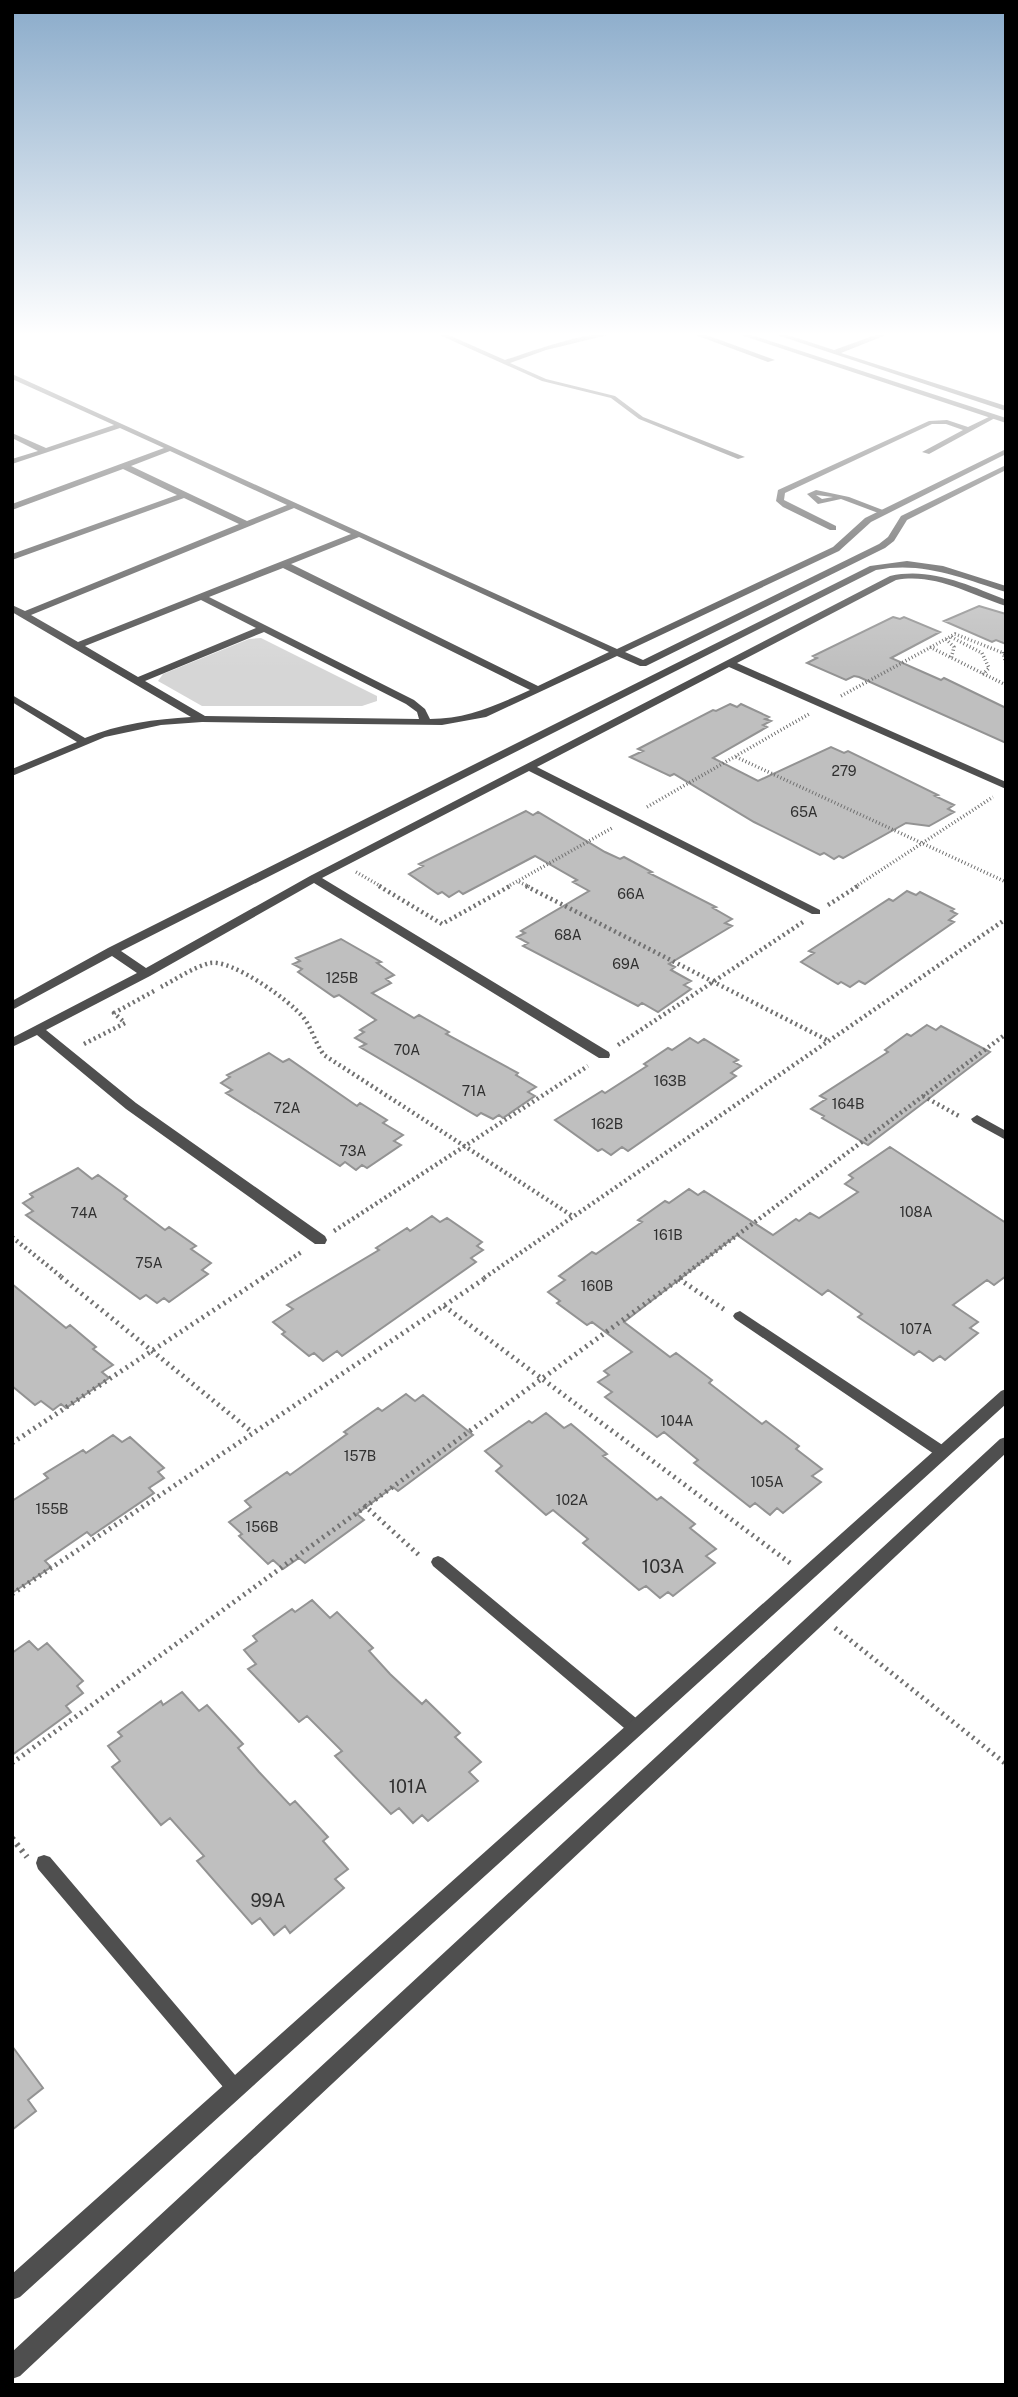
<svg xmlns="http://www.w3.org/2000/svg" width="1018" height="2397" font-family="'Public Sans',sans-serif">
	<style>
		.green { fill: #d6d6d6 }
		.building { fill: #bfbfbf; stroke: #939393; stroke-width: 2 }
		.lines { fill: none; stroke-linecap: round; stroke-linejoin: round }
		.path-far3 { stroke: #717171; stroke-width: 3.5; stroke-dasharray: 1 2.5; stroke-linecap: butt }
		.path-far2 { stroke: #717171; stroke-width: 4.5; stroke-dasharray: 2 3.5; stroke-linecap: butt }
		.path-far1 { stroke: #717171; stroke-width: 5; stroke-dasharray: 2 4.5; stroke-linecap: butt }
		.path { stroke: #717171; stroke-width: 6; stroke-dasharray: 2.5 5; stroke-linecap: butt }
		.service { fill: #4f4f4f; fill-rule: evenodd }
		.minor { fill: #4f4f4f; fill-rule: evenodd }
		.labels { text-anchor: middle; stroke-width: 7; stroke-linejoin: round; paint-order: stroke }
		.number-label { font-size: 14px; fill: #303030 }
		.near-number-label { font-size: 18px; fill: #303030 }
	</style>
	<rect width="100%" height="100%" fill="#fff"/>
	<!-- green -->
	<path class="green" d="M261,638L377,696V701L362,706H202L158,681L163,674L249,639Z"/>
	<!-- building -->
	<path class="building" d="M979,606L1006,614V644L996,640L992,642L944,621Z
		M893,617L900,619L904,617L940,632L891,658L941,680L944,678L1006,708V743L859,677L854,676L846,680L807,663L817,658L813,656Z
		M730,704L737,707L741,704L769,717L765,719L771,721L763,725L767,727L713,758L758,781L831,747L844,753L848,751L938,795L935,796L954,805L948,809L954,812L929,826L906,823L843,858L839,856L834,859L824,853L820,855L754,822L674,774L670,776L630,757L643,751L638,749L713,710L716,711Z
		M526,811L533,815L538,812L605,852L620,859L624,857L652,872L649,873L716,907L713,908L732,919L725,923L732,926L669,964L675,967L671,970L691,981L684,985L691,989L658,1012L642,1003L638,1006L523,946L528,943L517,937L525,933L521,931L589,891L573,882L577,880L535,856L463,894L459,891L449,897L442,892L438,894L409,874L423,866L419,864Z
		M907,891L916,895L920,892L954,909L951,911L957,914L949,920L954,922L865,984L859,981L850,987L841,982L838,984L801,962L814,953L809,951L889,899L893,901Z
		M341,939L381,962L377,963L394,975L386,979L391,983L372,993L414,1018L419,1015L449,1032L446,1034L518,1073L516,1075L536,1087L528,1092L535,1096L503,1118L499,1115L493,1119L481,1113L477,1116L360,1047L366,1044L355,1038L364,1032L360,1030L376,1020L339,995L334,997L298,972L302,969L293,964L300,961L296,958Z
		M927,1025L936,1030L941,1026L990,1052L868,1145L822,1118L824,1116L811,1109L826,1099L820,1096L888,1052L885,1050L907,1034L911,1036Z
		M690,1038L698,1043L704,1039L738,1060L734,1062L741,1066L731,1073L736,1076L628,1151L622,1147L611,1155L602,1149L598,1151L555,1120L602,1091L605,1093L647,1066L644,1064L668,1048L672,1050Z
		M269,1053L283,1062L289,1059L357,1106L360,1103L387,1120L383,1123L403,1135L394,1141L401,1145L367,1168L362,1165L356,1170L345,1162L340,1166L226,1093L232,1090L221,1083L230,1077L227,1075Z
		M890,1147L1006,1223V1276L994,1285L987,1280L953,1305L978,1322L970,1328L978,1333L945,1360L940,1356L933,1361L919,1351L914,1355L858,1317L862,1314L828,1290L822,1295L737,1235L624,1322L670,1357L676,1353L712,1380L709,1383L762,1424L766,1421L799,1446L796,1449L822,1469L812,1476L821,1482L783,1513L777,1508L770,1515L755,1503L750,1507L694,1463L698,1460L664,1432L657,1437L605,1397L612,1392L598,1382L609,1375L604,1371L632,1352L592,1322L587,1325L557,1303L560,1301L548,1292L565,1280L559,1276L592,1252L596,1254L642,1222L638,1220L665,1201L669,1203L689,1189L698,1195L704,1191L773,1235L796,1219L799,1221L810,1213L819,1218L858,1192L845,1184L853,1178L849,1175Z
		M78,1168L92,1179L98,1175L127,1196L124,1199L165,1230L169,1227L196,1246L191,1249L211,1263L202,1270L208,1274L169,1302L164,1298L157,1303L146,1295L140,1299L26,1215L33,1211L23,1203L33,1197L30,1194Z
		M432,1216L440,1222L447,1218L482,1242L477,1246L483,1250L471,1258L476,1262L342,1356L337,1351L323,1361L314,1353L309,1356L282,1334L285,1332L273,1322L293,1309L287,1305L379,1250L376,1248L407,1228L410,1231Z
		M12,1284L66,1328L70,1325L96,1347L93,1349L113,1365L102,1372L109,1378L66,1408L61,1404L53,1410L41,1401L35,1405L12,1386Z
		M406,1394L415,1401L423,1395L473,1435L398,1491L393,1487L357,1514L364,1520L305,1563L299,1558L283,1569L273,1560L268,1564L239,1536L242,1534L229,1522L251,1507L245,1501L287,1472L290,1475L347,1434L344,1432L378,1408L382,1411Z
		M546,1413L564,1428L571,1424L607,1454L603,1456L657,1500L661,1497L695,1524L690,1528L716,1549L706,1556L715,1563L673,1596L668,1592L660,1598L646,1586L639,1590L583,1543L588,1539L553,1510L546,1515L496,1471L502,1466L485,1451L529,1421L532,1423Z
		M113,1435L122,1442L130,1437L164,1468L158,1472L164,1478L149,1488L154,1493L91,1536L87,1532L45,1561L51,1567L12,1593V1501L48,1478L44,1474L83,1450L86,1453Z
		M312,1600L330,1618L337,1612L373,1648L369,1651L390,1674L422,1704L426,1700L460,1733L455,1737L481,1762L469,1772L478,1781L428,1821L422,1815L413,1823L399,1808L391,1814L335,1756L342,1751L307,1716L299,1722L248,1669L256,1664L244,1650L257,1641L253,1636L292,1609L295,1612Z
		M29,1641L38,1650L47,1643L83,1681L77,1686L83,1693L66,1706L71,1712L12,1755V1653Z
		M182,1692L199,1711L207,1705L243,1744L238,1748L259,1772L290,1805L295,1801L328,1837L323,1841L348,1869L335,1879L344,1888L290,1933L285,1926L274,1935L260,1918L252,1924L197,1861L204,1856L170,1818L161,1825L112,1767L120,1761L108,1746L122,1736L118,1732L161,1701L163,1705Z
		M12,2046L43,2088L28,2100L36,2111L12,2130Z"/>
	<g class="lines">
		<!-- path-far3 -->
		<path class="path-far3" d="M951,637L982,653L989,668L982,675
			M946,639L954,647L951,659
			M930,647L1006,685
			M1003,652L1006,664
			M841,696L955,634L1006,654
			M736,757L1006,882
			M647,807L809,714
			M356,872L382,887
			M519,882L530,887
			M507,887L612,828
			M855,887L993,797"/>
		<!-- path-far2 -->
		<path class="path-far2" d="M379,886L442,924L510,886
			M526,886L829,1041
			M828,905L858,886
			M161,987C176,979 194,967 210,963C232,959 289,1000 303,1017C312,1028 315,1043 324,1055L574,1217
			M84,1044L125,1023L114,1013L154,991
			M618,1045L803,922
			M923,1096L959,1116
			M334,1231L588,1066
			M12,1237L63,1278
			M262,1278L303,1251
			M484,1278L1006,919
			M680,1278L1006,1034"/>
		<!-- path-far1 -->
		<path class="path-far1" d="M61,1277L252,1432
			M679,1279L725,1310
			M444,1306L790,1563
			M12,1443L264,1277
			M364,1505L420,1556
			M12,1594L487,1277
			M835,1628L1006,1764
			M12,1763L682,1277"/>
		<!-- path -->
		<path class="path" d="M12,1838L27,1857"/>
		<!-- service -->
		<path class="service" d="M435,333H444L505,360C539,349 580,333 616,333L546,350L510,363L546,379L615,396L643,417L745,457L738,459L639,419L611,398L542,381Z
			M993,415L996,417L995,418L929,454L922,452L963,430L946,424H932L785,493L784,500L836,526V530H830L783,507L776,501L778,490L929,421L947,420L968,427Z
			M816,490L849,497L888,512L881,514L841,499L818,504L807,494ZM816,495L833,497L822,499Z
			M977,1115L1006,1131V1140L973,1122L971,1119Z
			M740,1311L947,1448L949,1452L947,1456L942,1457L937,1456L735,1319L733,1316L735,1313Z
			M438,1556L443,1558L642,1723L644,1728L642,1733L636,1735L630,1733L433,1566L431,1562L433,1558Z
			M44,1855L50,1857L241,2082L244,2088L241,2094L235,2097L229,2094L38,1869L36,1863L38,1857Z"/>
		<!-- minor -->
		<path class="minor" d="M690,333H701L775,360L768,362Z
			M735,333H746L1006,418V423Z
			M771,333H782L834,350L881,333H891L841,353L1006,406V411Z
			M12,374L617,649L833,547L865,518L1006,449V454L871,522L839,551L625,652L643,660L879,544L888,537L901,516L1006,465V470L907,520L894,541L885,548L646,666H640L617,656L486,717L442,725L202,722L161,725L105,737L12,776V769L77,742L12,702V695L85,738C118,724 156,719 191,717L12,612V605L25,611L239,524L184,498L12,560V554L177,495L123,469L12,510V504L164,448L120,428L12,464V459L38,451L12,438V433L46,448L114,425L12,379ZM170,451L287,505L247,521L131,466ZM294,508L351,534L78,642L31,615ZM359,537L609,652L538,686L291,564ZM283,568L530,690C497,705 467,719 430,719L425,709L414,700L209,597ZM201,600L256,628L138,677L85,646ZM264,632L406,704L417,712L419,719L205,716L145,681Z
			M907,561L943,566L1006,586V592C961,578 923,561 876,570L121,951L146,968L310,876L890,576C931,567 968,585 1006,600V606C968,594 936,573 896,580L737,663L1006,782V789L729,667L537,767L820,910V914H812L529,771L322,878L609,1052L610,1055L609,1058H599L314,883L150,976L46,1030L136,1103L325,1236L327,1240L325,1244H315L126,1109L37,1035L12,1047V1038L137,973L112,956L12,1010V1001L108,948L870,566Z
			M1006,1389V1404L20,2297L12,2300V2274L1001,1391Z
			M1006,1437V1453L20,2376L12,2379V2352L1000,1439Z"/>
	</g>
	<!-- sky -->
	<linearGradient id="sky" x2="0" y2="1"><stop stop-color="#8aabca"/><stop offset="0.5" stop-color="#fff"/><stop offset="1" stop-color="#fff" stop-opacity="0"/></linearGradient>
	<rect width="1018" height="669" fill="url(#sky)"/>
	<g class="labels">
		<!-- number labels -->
		<g class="number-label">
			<text x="844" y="776">279</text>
			<text x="804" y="817">65A</text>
			<text x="631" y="899">66A</text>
			<text x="568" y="940">68A</text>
			<text x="626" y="969">69A</text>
			<text x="342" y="983">125B</text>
			<text x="407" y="1055">70A</text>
			<text x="670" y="1086">163B</text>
			<text x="474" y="1096">71A</text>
			<text x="848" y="1109">164B</text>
			<text x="287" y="1113">72A</text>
			<text x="607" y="1129">162B</text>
			<text x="353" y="1156">73A</text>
			<text x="916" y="1217">108A</text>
			<text x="84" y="1218">74A</text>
			<text x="668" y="1240">161B</text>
			<text x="149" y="1268">75A</text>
			<text x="597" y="1291">160B</text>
			<text x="916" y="1334">107A</text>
			<text x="677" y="1426">104A</text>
			<text x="360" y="1461">157B</text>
			<text x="767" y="1487">105A</text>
			<text x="572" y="1505">102A</text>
			<text x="52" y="1514">155B</text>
			<text x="262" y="1532">156B</text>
		</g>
		<!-- near-number labels -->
		<g class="near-number-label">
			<text x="663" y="1573">103A</text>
			<text x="408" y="1793">101A</text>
			<text x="268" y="1907">99A</text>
		</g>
	</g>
	<!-- border -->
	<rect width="1018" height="2397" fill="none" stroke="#000000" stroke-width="28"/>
</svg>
